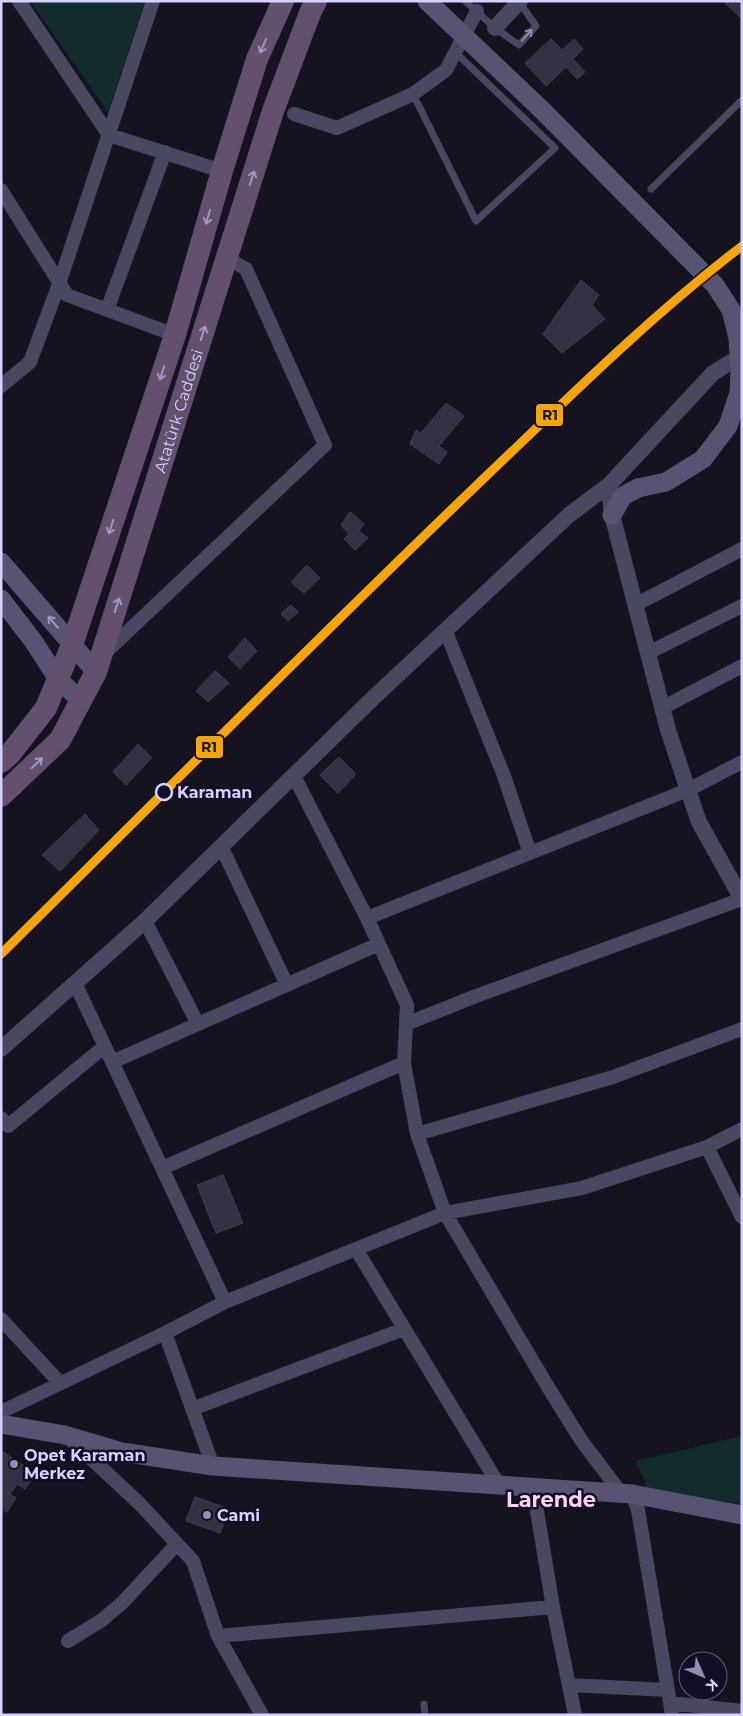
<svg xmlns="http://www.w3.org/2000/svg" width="743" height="1716" font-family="Montserrat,sans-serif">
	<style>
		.park { fill: #122b2c }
		.building { fill: #343142; stroke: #423d54 }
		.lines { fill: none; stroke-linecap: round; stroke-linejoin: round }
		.service { stroke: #494861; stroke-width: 7 }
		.minor { stroke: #494861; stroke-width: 14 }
		.tertiary { stroke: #494861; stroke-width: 16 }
		.secondary { stroke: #575473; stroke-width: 19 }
		.trunk { stroke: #62506e; stroke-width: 22 }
		.rail { stroke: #42586a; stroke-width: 4; stroke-dasharray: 8 6; stroke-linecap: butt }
		.secondary-bridge { stroke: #575473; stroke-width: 19 }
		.rail-1-casing { stroke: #120e25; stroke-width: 12 }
		.rail-1 { stroke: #f7a600; stroke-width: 9 }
		.oneway { stroke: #908cb0 }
		.oneway2 { stroke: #a297be }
		.oneway3 { stroke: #9d99c0 }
		.stop-dot { fill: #120e25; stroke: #d7d1ff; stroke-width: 2.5 }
		.poi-dot { fill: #938eb1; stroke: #120e25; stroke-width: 2 }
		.labels { text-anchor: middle; stroke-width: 5; stroke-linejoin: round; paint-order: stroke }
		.street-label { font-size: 16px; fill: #d7d1ff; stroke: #120e25 }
		.stop-label { font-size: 16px; font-weight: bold; fill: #d7d1ff; stroke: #120e25; text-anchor: start }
		.poi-label { font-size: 16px; font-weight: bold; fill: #d7d1ff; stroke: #120e25; text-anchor: start }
		.district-label { font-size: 21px; font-weight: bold; fill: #ffd3ef; stroke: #120e25 }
		.line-badge { stroke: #120e25; stroke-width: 2 }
		.pale-badge-label { font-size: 14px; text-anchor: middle; font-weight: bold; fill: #111 }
	</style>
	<rect width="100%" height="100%" fill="#161320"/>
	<!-- park -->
	<path class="park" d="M30,1H145L108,112Z
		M742,1436V1504L648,1490L636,1461Z"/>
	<!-- building -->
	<path class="building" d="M723,1H742V19Z
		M551,39L562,50L574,39L583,49L573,59L585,72L577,79L566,67L546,86L525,63Z
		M581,280L599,295L592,305L605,319L562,353L543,334Z
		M446,403L464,416L439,446L447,452L439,464L410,444L416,430L421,433Z
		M350,512L364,524L359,531L368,538L355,550L344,539L349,534L341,525Z
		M307,565L320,578L304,593L291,582Z
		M291,605L298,612L288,621L281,614Z
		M245,638L257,651L240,669L228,657Z
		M215,671L229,683L208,702L196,691Z
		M138,744L152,758L126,785L113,772Z
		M339,757L356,774L338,793L320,775Z
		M85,814L99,830L60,871L42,855Z
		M223,1175L243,1223L216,1233L197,1185Z
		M3,1452L35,1473L25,1489L17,1484L10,1494L1,1489V1455Z
		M1,1489L16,1498L7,1512L4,1510L1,1514Z
		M195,1497L229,1509L220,1533L186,1521Z"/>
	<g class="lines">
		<!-- service -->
		<path class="service" d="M465,1L495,28L519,45L536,26L520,3
			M413,94L476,221L555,148L455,52
			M651,189L742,100
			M424,1704L425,1715"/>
		<!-- minor -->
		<path class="minor" d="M19,1L109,135L222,171
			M294,114L337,128L413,94L446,70L477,11
			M1,190L67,295L175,335
			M107,310L165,152
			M1,386L30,362L59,284L153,1
			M635,605L742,549
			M446,632L504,776L530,853
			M105,653L325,445L246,269L227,258
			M648,653L742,606
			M662,708L742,666
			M294,776L367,918L407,1005L404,1063L417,1134L445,1213L548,1387L581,1440L621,1493
			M221,846L287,985
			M367,918L688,790L742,762
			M145,921L198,1024
			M75,983L225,1302
			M406,1024L476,996L742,899
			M112,1062L379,944
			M1,1118L8,1126L105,1046
			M417,1134L613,1077L742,1029
			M707,1147L742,1217
			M162,1168L404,1063
			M356,1249L499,1485
			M1,1319L60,1383
			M165,1333L213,1466
			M192,1409L404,1329
			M1,1412L165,1333L225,1302L445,1213L582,1188L707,1147L742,1129
			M68,1437L139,1503L193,1561L218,1636L262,1715
			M533,1487L553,1607L575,1715
			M632,1494L638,1510L672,1715
			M218,1636L553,1607
			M68,1641L102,1620L122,1603L177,1544
			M569,1685L667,1690
			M670,1703L742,1711"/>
		<!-- tertiary -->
		<path class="tertiary" d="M495,28L520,1
			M742,355L713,373L609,485L612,515L668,730L688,790L699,822L742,899
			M1,1049L145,921L372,699L569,515L609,485"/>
		<!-- secondary -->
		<path class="secondary" d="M427,1L542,110
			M612,515L623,496L638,488
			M1,562L96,672
			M1,599L34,642L57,678L81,701
			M1,1424L65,1435L122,1452L213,1466L632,1494L742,1515"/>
		<!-- trunk -->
		<g class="trunk">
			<path d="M1,762L10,754L46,708L72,645L175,335L222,171L257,59L283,1"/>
			<path id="s1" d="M1,796L60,740L96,672L273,111L310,13L316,1"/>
		</g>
		<!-- rail -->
		<path class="rail" d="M1,954L97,858"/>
		<!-- secondary-bridge -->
		<path class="secondary-bridge" d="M542,110L715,285L731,310L738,338L740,372L739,393L728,426L703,459L666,482L638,488"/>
		<defs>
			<path id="rail-1" d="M1,954C160,797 317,638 478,484C564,402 648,318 742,246"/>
		</defs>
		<!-- rail-1 casing -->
		<use href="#rail-1" class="rail-1-casing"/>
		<!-- rail-1 -->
		<use href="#rail-1" class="rail-1"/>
	</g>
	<!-- one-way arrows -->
	<defs><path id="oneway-shaft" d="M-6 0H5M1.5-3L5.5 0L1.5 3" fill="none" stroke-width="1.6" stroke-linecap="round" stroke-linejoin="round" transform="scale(1.25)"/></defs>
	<use class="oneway" href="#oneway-shaft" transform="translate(527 35) rotate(-48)"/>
	<g class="oneway2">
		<use href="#oneway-shaft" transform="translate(263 46) rotate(114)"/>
		<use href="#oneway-shaft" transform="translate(252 178) rotate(-72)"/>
		<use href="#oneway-shaft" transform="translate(208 217) rotate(106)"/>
		<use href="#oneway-shaft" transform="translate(203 333) rotate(-72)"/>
		<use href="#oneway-shaft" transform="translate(162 373) rotate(108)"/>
		<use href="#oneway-shaft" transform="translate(111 527) rotate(108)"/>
		<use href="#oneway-shaft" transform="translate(117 605) rotate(-72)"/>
		<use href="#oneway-shaft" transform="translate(37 763) rotate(-43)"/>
	</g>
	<use class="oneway3" href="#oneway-shaft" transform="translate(53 622) rotate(-131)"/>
	<!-- markers -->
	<circle class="stop-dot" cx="164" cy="792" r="8"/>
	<g class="poi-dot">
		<circle cx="14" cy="1464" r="5"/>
		<circle cx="207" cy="1515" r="5"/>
	</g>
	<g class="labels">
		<!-- street labels -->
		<g class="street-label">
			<text dy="6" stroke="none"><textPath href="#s1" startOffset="432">Atatürk Caddesi</textPath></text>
		</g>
		<!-- stop labels -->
		<g class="stop-label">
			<text x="177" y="798">Karaman</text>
		</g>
		<!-- poi labels -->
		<g class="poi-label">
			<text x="24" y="1461">Opet Karaman<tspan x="24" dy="18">Merkez</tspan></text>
			<text x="217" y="1521">Cami</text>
		</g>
		<!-- district labels -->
		<g class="district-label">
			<text x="551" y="1507">Larende</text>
		</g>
	</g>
	<g class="line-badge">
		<rect x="535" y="403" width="29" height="24" rx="5" fill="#f7a600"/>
		<rect x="195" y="735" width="29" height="24" rx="5" fill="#f7a600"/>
	</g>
	<g class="pale-badge-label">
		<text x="550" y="420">R1</text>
		<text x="209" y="752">R1</text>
	</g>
	<!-- border -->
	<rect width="743" height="1716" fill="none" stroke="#d7d1ff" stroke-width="5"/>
	<!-- north arrow -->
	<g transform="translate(703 1676) rotate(135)"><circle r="24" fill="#120e25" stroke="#615c7c"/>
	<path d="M0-4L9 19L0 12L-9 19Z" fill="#938eb1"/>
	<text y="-8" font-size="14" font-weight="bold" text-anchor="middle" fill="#d7d1ff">K</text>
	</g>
</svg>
